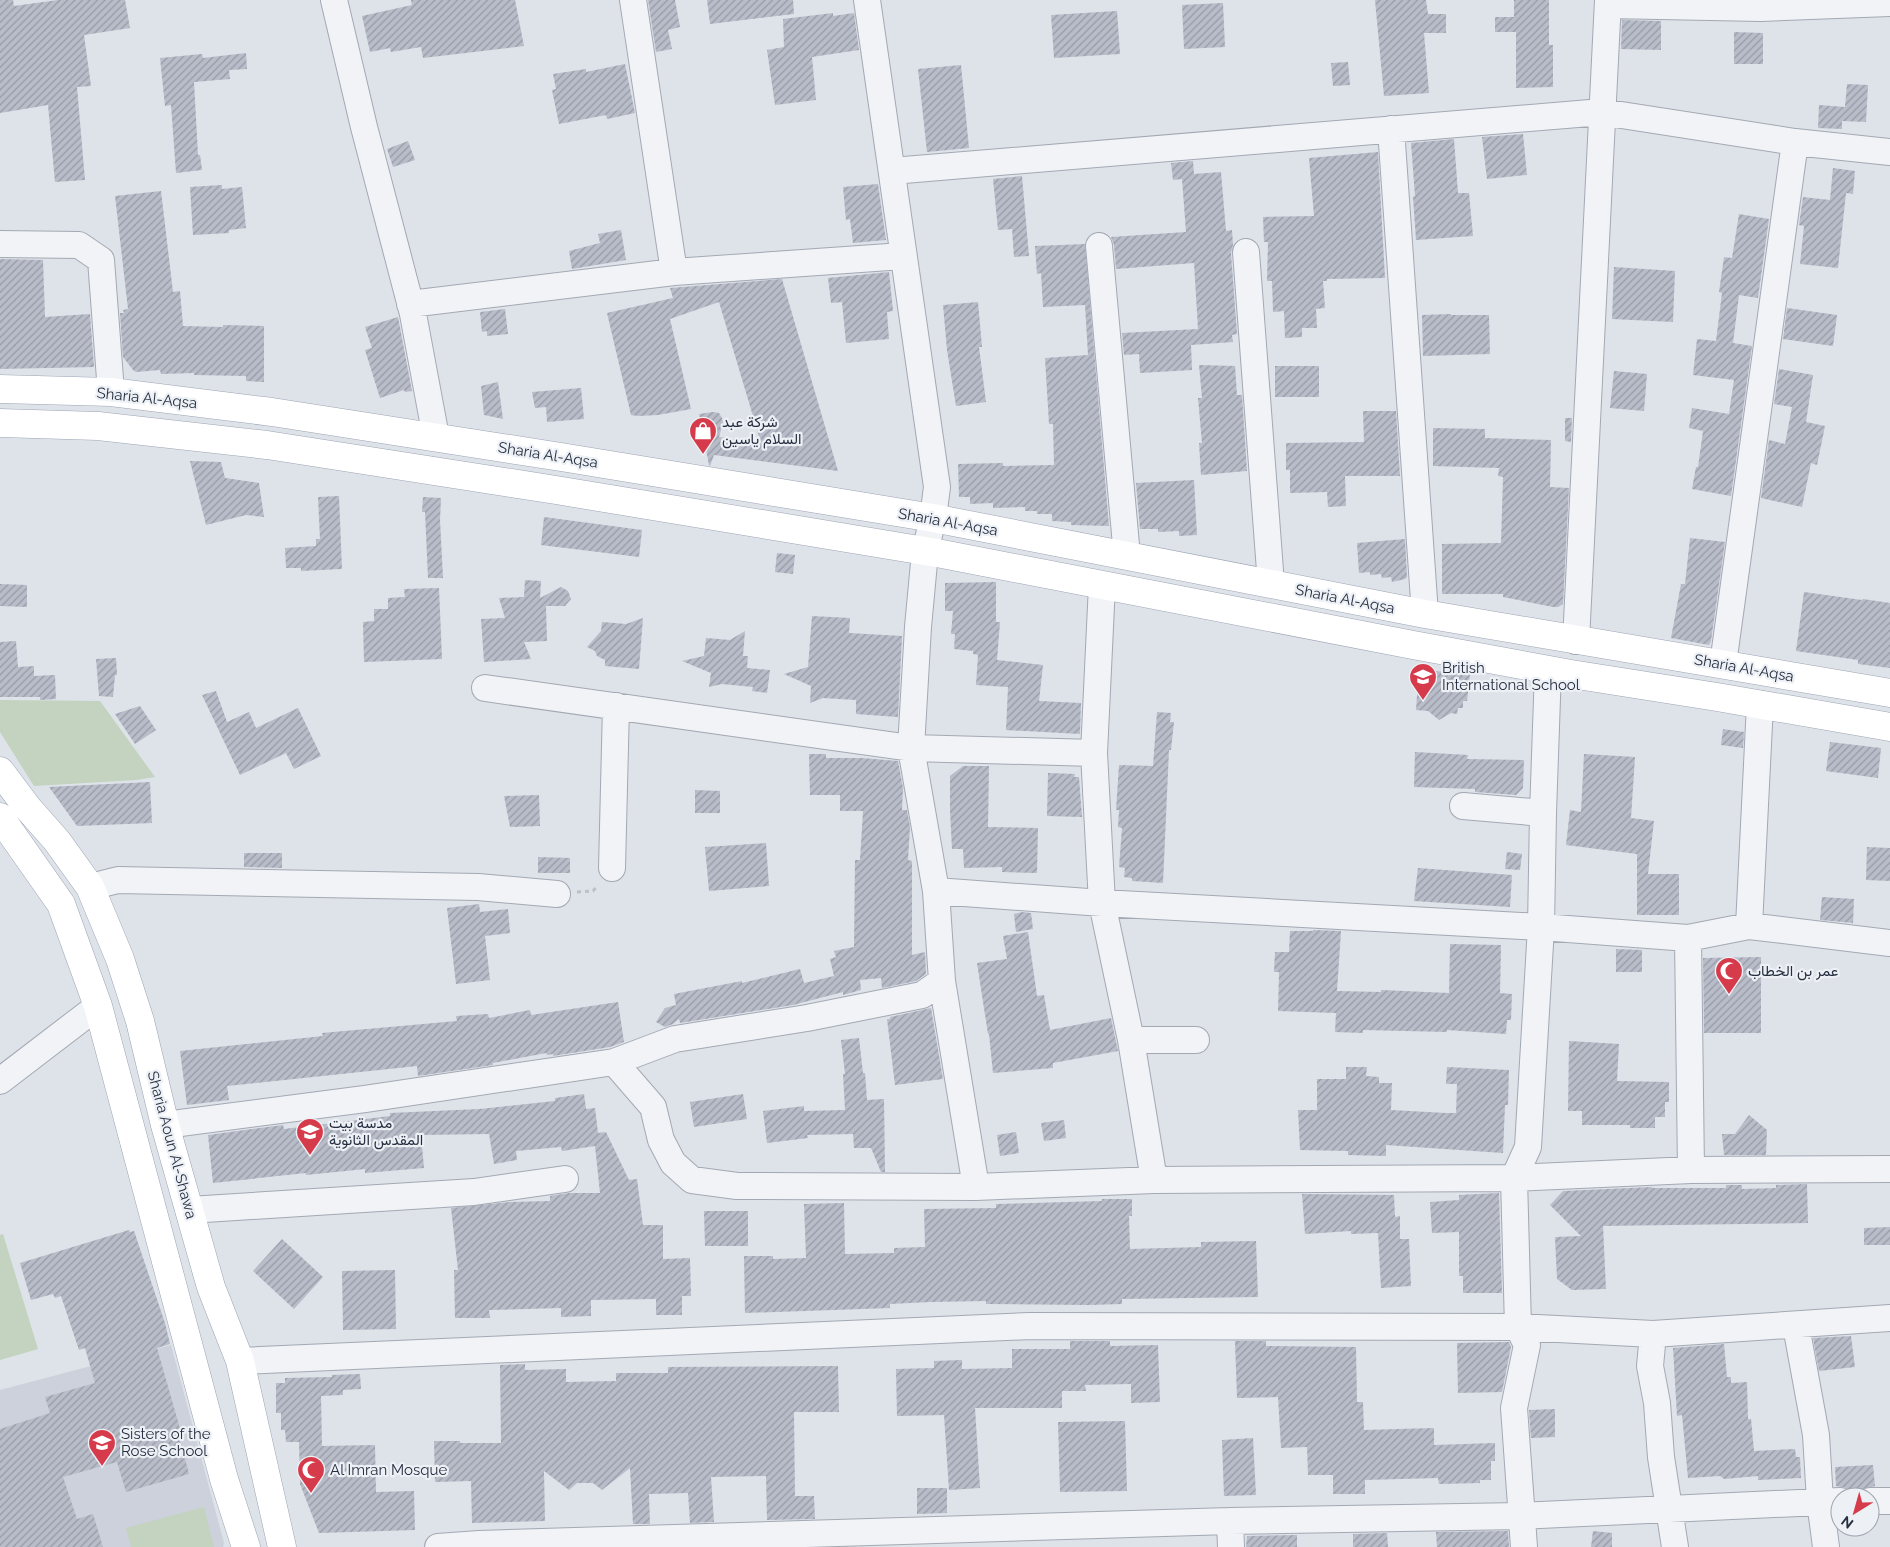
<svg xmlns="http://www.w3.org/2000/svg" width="1890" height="1547" font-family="Raleway,Vazirmatn,sans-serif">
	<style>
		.built { fill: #ccd1db }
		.green { fill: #c3d3bf }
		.building { fill: url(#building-hatch) }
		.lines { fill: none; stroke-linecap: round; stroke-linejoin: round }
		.minor-casing { stroke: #a3a9b3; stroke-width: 28 }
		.major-casing { stroke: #9da5b5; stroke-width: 29 }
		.path { stroke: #bcc0c7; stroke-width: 3; stroke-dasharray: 4 4; stroke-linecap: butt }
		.minor { stroke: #f1f3f7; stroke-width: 26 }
		.major { stroke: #fff; stroke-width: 28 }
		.labels { text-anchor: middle; stroke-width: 4.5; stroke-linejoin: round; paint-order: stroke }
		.street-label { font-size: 15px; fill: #262f40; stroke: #edf1f6 }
		.poi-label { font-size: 15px; fill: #262f40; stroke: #edf1f6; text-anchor: start }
	</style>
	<defs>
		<pattern id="building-hatch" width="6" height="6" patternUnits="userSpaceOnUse" patternTransform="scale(1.25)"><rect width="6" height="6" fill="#b8bdc9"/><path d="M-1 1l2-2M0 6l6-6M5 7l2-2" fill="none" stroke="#959aa5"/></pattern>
	</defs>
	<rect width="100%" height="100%" fill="#dee2e9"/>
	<!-- built -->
	<path class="built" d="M171,1345L224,1543L223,1547H0V1390Z"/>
	<!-- green -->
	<path class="green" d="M0,700L100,701L155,777L136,780L34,786L0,732Z
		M3,1234L38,1349L0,1360V1235Z
		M204,1507L214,1547H131L126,1528Z"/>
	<!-- building -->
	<path class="building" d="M0,0H13L14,6L58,0H125L130,28L84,35L91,86L77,87L85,180L55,182L48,105L0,113Z
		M411,0H515L524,46L423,58L421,47L391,52L390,48L370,52L362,16L412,5Z
		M648,0H675L680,27L668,30L672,49L656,52Z
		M707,0H793L794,14L710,24Z
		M1375,0H1426L1428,14H1446V33H1424L1429,93L1384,96Z
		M1514,0H1549V45H1553V87L1516,88V32H1495V17H1514Z
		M1223,3L1225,47L1184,49L1182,5Z
		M1117,11L1120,54L1054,58L1051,15Z
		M833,13V16L854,13L859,50L812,57L816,100L775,105L767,50L784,47L783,19Z
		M1622,20L1661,21V50L1621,49Z
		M1734,32L1763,33V64H1734Z
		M246,53L247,69L229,70L230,79L194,82L198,155H200L202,170L176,173L171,105L165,106L160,58L202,54L203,58Z
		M1348,62L1350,85L1333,86L1331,63Z
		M625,64L635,113L607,119L606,115L559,124L552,90L556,89L553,74L586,69V72Z
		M961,65L969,148L927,152L918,69Z
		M1847,84L1868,85L1866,122L1842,121V129L1818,128L1819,105L1845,107Z
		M1523,134L1527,175L1487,179L1482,137Z
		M1454,139L1458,193H1469L1473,236L1416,240L1413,197L1415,196L1411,143Z
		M408,141L415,160L393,167L387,149Z
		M1378,152L1385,278L1327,279V281H1323L1325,308L1316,309L1317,328H1302V337L1285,338L1284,311L1273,312L1272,281H1267L1268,242H1264L1263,217L1314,216L1309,158Z
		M1193,161L1194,174L1221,172L1226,231L1232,230L1233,245L1231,253L1237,334L1232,335L1233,342L1191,345L1192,370L1140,373L1139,354L1124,355L1122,333L1198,329L1194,263L1116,269L1114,245L1111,237L1186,232L1182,179L1173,180L1171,163Z
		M1833,168L1855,171L1853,194L1846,193L1838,268L1800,264L1804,226L1799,225L1803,197L1830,200Z
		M1022,176L1029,256L1014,257L1012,229L998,230L993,179Z
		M878,184L886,240L853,243L850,219L846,220L843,187Z
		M222,185V189L242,187L246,228L229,230V233L193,235L190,187Z
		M161,191L173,292L180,291L183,326L223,327V325L264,326V382L246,381V376L194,375V373L161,374L160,370L136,372L133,370L123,357L120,313H124L123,310L128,309L115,196Z
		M1739,214L1769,219L1758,298L1739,295L1733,343L1752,346L1731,496L1692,489L1696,467H1698L1703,431L1689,428L1692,408L1729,414L1734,380L1693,375L1697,339L1716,341L1722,293L1719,292L1724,257L1732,258Z
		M621,230L626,260L572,269L569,251L600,243L598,234Z
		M1085,244L1109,526L1071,525V522L1052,521V514H1037V511H1025V507L993,508V503L970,504V497H959L958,464L1003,463V466L1054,465L1053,424H1049L1045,358L1088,355L1085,305L1043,307L1041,273L1037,274L1035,246Z
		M0,259L43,260L45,317L90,314L94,367L0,369Z
		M1614,267L1675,271L1673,322L1612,319Z
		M889,272L893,311L887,312L889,339L846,343L842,302L831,303L828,278Z
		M782,279L838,471L714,455L710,466L709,465L699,414L713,412L719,413L722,418L723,423L719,437L761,443L719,302L670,319L691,409L658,415L638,416L631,415L607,313L673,298L670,288Z
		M978,302L982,347H979L986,402L956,406L947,350L943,305Z
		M1787,308L1837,315L1833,346L1783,339Z
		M505,309L508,334L487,336V331L482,332L480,312Z
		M1451,314V315H1489L1490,354L1423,356L1422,315Z
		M398,317L412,391L405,392L404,390L380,398L365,350L372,348L365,327Z
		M1199,365L1235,366L1237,395H1242L1247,471L1201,475L1199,443H1202L1198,398H1202Z
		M1275,366H1319V397H1275Z
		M1779,369L1813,375L1806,422L1825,426L1817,465L1811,463L1802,507L1761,498L1769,440L1785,444L1792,407L1774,404Z
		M1614,371L1647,374L1644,411L1610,408Z
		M498,382L503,419L484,415L481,386Z
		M581,388L584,419L547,422L546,407L535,408L532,392Z
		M1363,411H1396L1400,476H1345L1346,506L1328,507L1327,492L1290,493V470H1286V443L1364,442Z
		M1565,418H1572L1571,442L1565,441Z
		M1433,428L1485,429V438L1551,440L1550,487L1569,488L1563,604L1558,607H1553L1503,597V594H1442V544L1501,543L1503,477L1498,476L1499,468L1433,466Z
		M190,461L221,462L225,478L259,483L264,517L246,515L206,525Z
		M1194,480L1197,535L1179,536V531L1158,532V529H1140L1136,483Z
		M339,496L342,569L301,571V568H286L285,548L316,546V539H320L318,497Z
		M423,497L441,498L440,520L443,578H428L425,512H422Z
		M544,517L642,530L639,557L541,545Z
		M1690,538L1725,542L1711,641L1709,645L1671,638L1681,584H1685Z
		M1405,539L1407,577L1405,579L1392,582L1391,577L1382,578L1381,574L1370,575V572L1359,573L1357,543Z
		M777,553L795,555L793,574L775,572Z
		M525,580L541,581L540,598L561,587L568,591L571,599L565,606H546L547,641L524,642L531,659L484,662L481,619L505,618L499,598L524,597Z
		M996,582V622H1000L997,660L1043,665L1039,701L1081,703L1080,734L1006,730L1008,687L976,685L978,655L973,654V651L954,649L955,634H951L953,611H945V583Z
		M0,584L27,585V607L0,606Z
		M439,588L442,659L364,662L363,622L374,621V609H388V598L405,597L404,589Z
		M1804,592L1862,600L1863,599L1890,603V668L1858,664V660L1796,651Z
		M812,616L850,618L849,633L902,636L898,717L856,714V700L823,698L810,703L811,686L784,674L808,667Z
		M643,618L639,669L605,666V660L597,656L595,651L587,647L601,631L602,622L626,624Z
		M745,631L743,656H748L747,668L770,670L767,693L752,691L753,687L722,684L709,687L711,673L682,661L704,656L706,638L730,640Z
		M16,641L18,667L34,666V676L55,675L56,699L40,700V697H0V642Z
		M116,658L117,675H115L113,697L99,696L96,659Z
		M1424,670L1470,674L1467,701H1463V708H1458L1457,714L1451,713L1439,720L1428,711L1416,710L1418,681H1423Z
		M216,691L227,722L249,712L256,728L298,708L321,756L294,769L286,753L240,775L202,695Z
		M140,706L156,730L135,744L115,714Z
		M1157,712L1171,713L1170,722H1174L1171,750H1169L1163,883L1132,881V878L1124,877L1125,868L1119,867L1122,828L1118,827L1119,810H1116L1119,765L1153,766Z
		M1723,729L1744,732L1743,748L1721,745Z
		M1830,742L1881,748L1878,778L1826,771Z
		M1415,752L1468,755L1467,759L1524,760L1523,788L1516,795L1475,792V789L1414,787Z
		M809,754H826V758H862L898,761L903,788L902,810H907L910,827L908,860L912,861V955L925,952L926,974L916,981L882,988L881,978L860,980L861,990L843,995V992L793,1005L680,1023L679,1019L673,1024L665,1027L656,1022L665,1008L676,1005L674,994L742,981V983L800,969L804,983L834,976L830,959L836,957L834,951L854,947L855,860H860L863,811H840V795H810Z
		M1584,754L1635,757L1631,818L1654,821L1648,874H1679V915H1637V854L1566,845L1570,810L1581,812Z
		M963,766H989L988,827L1038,828L1037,873L1002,872V867L964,868L963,849H952L950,810V776Z
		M1048,773L1075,774L1074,777H1079L1082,817L1047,816Z
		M150,782L152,823L77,826L49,787Z
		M695,790L720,791V813H695Z
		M539,795L540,826L510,827L504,796Z
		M766,843L769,886L709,891L705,847Z
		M1867,847L1890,848V881L1866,880Z
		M1507,852L1522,854L1520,870L1505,869Z
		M244,853H282V868L244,867Z
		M538,857L570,858V873H538Z
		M1418,868L1512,875L1510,907L1414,901Z
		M1822,897L1854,899L1853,923L1820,920Z
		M479,904L480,912L508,909L510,933L485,936L490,980L456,984L447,908Z
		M1022,912L1031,913L1033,929L1016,932L1014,914Z
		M1313,930L1341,931L1337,991L1381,992V990L1449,993L1450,944L1501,945L1500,993L1512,994L1511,1020H1507L1506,1034L1447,1030V1032L1363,1030V1033L1335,1032L1336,1013L1278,1011L1279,972H1274L1275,952H1289L1290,931H1313Z
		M1028,932L1037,996L1044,995L1050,1030L1111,1018L1118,1051L1053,1063V1068L993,1073L989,1034H988L977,963L1007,959L1003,936Z
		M1616,949L1642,950V972H1616Z
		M1761,957V1033H1704L1703,958Z
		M618,1002L624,1042L610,1047L553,1056V1054L547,1055L546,1053L493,1063V1065L418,1076L417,1066L227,1086L229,1100L187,1105L180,1051L323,1036L322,1033L457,1021L456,1016L488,1014L489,1018L530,1010L531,1015Z
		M931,1008L943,1079L895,1085L887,1019H890V1017Z
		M859,1038L863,1073H865L867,1100L884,1099L885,1172H881L871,1148H854L853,1134L807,1135L808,1138L767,1143L763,1111L804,1106V1111L845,1110L843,1074H845L841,1040Z
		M1569,1041L1619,1044L1617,1081L1669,1082V1102H1665V1117H1655V1128H1630V1125H1582V1111H1568Z
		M1346,1067H1367L1366,1076L1379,1077V1083H1392L1391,1110L1446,1113H1456L1457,1084H1446L1447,1067L1509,1070L1508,1105H1505L1503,1153L1386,1145V1156L1348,1155V1151L1300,1150L1298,1110H1317V1079H1346Z
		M584,1094L586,1109L595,1108L598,1133L606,1132L629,1180L637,1179L643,1225H663V1259L690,1258L691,1296H682V1315H656V1299L591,1300V1316L561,1317V1308L489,1310L490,1318H455L454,1270H458L451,1208L511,1202L550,1201V1196L569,1193H600L595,1146L562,1151L561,1147L516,1151L517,1160L494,1164L489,1134L421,1135L424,1168L365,1173V1169L306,1175V1173L213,1183L208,1135L283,1125L284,1129L390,1116V1113L480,1109L555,1101V1098Z
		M743,1094L747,1119L694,1127L690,1102Z
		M1749,1115L1767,1130L1766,1155H1724L1722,1134H1735Z
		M1064,1120L1066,1138L1044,1141L1041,1123Z
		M1016,1132L1019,1153L1000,1156L997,1135Z
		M1807,1184L1808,1223L1603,1226L1606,1289L1572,1290L1557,1279L1555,1237L1581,1236L1550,1205L1563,1191L1652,1187V1188H1726V1185H1742V1189L1776,1188V1185Z
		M1499,1193L1502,1293H1463V1276H1459V1232L1432,1233L1430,1202L1459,1200V1195Z
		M1302,1194L1394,1195L1395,1217L1400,1216V1239H1409L1411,1286L1381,1288L1378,1233L1351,1234V1231L1305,1234Z
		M1102,1199H1132V1216H1129L1130,1249L1201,1247V1242L1256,1241L1258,1297L1122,1299V1304L1088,1305L986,1304V1301L930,1302L890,1304V1308L745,1313L744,1256H773V1259L806,1258L804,1204L844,1203L845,1254L894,1253V1248L925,1247L924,1209L996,1208V1204L1102,1201Z
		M704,1211H748V1246H705Z
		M1890,1227V1245H1864V1228Z
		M129,1230L130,1232L134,1231L165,1323L170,1344L157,1348L183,1439L180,1440L189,1474L126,1492L117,1462L63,1477L77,1519L93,1514L103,1547H0V1429L50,1413L45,1397L95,1383L85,1348L79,1350L61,1296L55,1298L53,1294L31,1300L20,1263Z
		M282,1239L323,1277L294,1309L253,1271Z
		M395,1270L396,1329L343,1330L342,1271Z
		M1851,1336L1855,1367L1819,1371L1813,1338Z
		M1070,1341H1110V1346L1158,1345L1160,1402L1131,1403V1384L1085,1385L1086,1391H1062V1408H975L980,1488L949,1490L944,1415L897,1416L896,1369L934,1368V1361L962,1360V1369L1012,1368V1349H1070Z
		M1235,1341H1266V1346L1356,1347L1357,1402H1363L1364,1430L1434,1428V1445L1495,1443V1461H1491V1480H1480V1483L1439,1484L1438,1478L1365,1480V1494H1333V1475H1308L1307,1447L1281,1448L1278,1397L1237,1398Z
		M1509,1342L1511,1347L1502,1392L1458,1393L1457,1343Z
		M1724,1344L1727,1377H1731V1383L1747,1382L1748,1419H1751L1754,1451L1795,1449L1796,1457H1800L1801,1478L1758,1480V1476L1724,1479L1720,1476L1688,1478L1682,1415L1677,1416L1673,1348Z
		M525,1364V1370L566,1369V1382L616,1381V1373H668V1367L838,1366L839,1412H794L795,1496H814L815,1519L767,1520L766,1476L711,1477L714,1522L690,1523L688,1493L649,1494L650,1524H633L630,1468L602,1490L593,1483H577L569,1490L544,1471L545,1521L472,1523L471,1481L435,1482L434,1441H460V1443H501L500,1365Z
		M360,1374L361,1389L343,1390V1395L321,1396L322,1446L375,1445L376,1492L414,1491L415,1530L319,1533L300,1484L299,1442H286L285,1430H281V1413H276V1383H285V1378L332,1377V1375Z
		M1555,1409V1437L1531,1438L1529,1410Z
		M1125,1421L1127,1491L1060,1492L1058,1422Z
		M1253,1438L1256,1495L1224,1496L1222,1440Z
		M1873,1465L1875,1486L1851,1492L1846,1488L1836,1486L1835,1467Z
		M917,1488H947V1513L917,1514Z
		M1508,1531L1509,1547H1437L1436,1532Z
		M1593,1531L1612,1533V1547H1591Z
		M1387,1533L1388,1547H1353V1534Z
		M1297,1535V1547H1246L1247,1536Z"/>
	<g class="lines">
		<defs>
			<path id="minor" d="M334,0L364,127L413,314L436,437
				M633,0L674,272
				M867,0L937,487L933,518L925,552L918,627L911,748L936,891L942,981L976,1187
				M1608,5L1761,8L1890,3
				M1391,129L1425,614
				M892,171L1602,112L1795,142L1890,152
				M0,244L79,245L101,260L111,392
				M1099,246L1127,556
				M1246,252L1271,584
				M410,304L674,272L903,256
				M1102,585L1094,753L1102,903L1131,1040L1154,1180
				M1576,641L1608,0
				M1723,664L1795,142
				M485,688L911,748L1094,753
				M1463,806L1543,813
				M612,868L616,706
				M90,887L118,880L478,887L557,894
				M936,891L1102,903L1541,927L1688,938L1749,926L1890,943
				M1749,926L1760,704
				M1131,1040H1196
				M614,1062L653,1107L661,1140L673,1163L692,1180L737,1186L976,1187L1154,1180L1514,1178L1691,1170L1688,938
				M0,1081L98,1006
				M165,1125L365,1099L614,1062L675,1039L807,1018L922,995L942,981
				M1691,1170L1890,1169
				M189,1210L474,1192L565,1179
				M1796,1326L1816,1435L1820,1501L1826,1547
				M1653,1334L1650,1366L1657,1403L1661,1457L1675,1547
				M240,1361L1030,1326L1518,1327L1514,1178L1528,1147L1541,927L1543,813L1548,670
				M1870,1501H1890
				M1230,1521L1231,1547
				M438,1547L479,1544L1230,1521L1521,1516L1840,1501
				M1524,1547L1514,1408L1527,1345L1518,1327L1653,1334L1890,1318"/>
			<path id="major" d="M0,389L111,392L272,412L561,457L933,518L1425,614L1890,693
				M0,423L98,426L267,445L556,490L937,553L1413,645L1571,674L1717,697L1890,727
				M0,771L27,807L57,841L90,887L120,959L140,1021L165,1125L211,1287L240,1361L282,1547
				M0,817L61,904L98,1006L224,1479L246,1547"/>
		</defs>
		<!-- minor casing -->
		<use href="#minor" class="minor-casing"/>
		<!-- major casing -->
		<use href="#major" class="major-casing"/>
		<!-- path -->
		<path class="path" d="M577,892L593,891L598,885"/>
		<!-- minor -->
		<use href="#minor" class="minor"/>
		<!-- major -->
		<use href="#major" class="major"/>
	</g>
	<!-- icons -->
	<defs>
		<symbol id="shop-pin" viewBox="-11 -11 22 30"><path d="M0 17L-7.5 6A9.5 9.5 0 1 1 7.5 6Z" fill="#d63b4b" stroke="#edf1f6"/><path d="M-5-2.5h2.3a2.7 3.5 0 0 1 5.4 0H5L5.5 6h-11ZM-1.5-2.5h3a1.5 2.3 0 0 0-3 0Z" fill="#fff"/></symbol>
		<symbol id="school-pin" viewBox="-11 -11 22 30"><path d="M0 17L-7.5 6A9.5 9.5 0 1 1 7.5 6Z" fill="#d63b4b" stroke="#edf1f6"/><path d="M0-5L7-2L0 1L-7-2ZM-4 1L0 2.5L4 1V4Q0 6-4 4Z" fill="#fff"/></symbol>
		<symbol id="mosque-pin" viewBox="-11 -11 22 30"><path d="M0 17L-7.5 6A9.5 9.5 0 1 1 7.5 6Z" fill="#d63b4b" stroke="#edf1f6"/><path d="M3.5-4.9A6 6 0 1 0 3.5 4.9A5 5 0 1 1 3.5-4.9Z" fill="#fff"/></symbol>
	</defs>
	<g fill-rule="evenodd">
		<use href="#shop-pin" x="687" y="415" width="32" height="43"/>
		<use href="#school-pin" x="1407" y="661" width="32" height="43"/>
		<use href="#mosque-pin" x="1713" y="955" width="32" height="43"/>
		<use href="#school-pin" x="294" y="1116" width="32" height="43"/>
		<use href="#school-pin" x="86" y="1427" width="32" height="43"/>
		<use href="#mosque-pin" x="295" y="1454" width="32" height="43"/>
	</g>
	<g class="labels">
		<!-- street labels -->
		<g class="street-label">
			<text transform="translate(147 398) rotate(6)" y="5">Sharia Al-Aqsa</text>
			<text transform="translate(548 455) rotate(9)" y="5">Sharia Al-Aqsa</text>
			<text transform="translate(948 522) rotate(10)" y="5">Sharia Al-Aqsa</text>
			<text transform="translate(1345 599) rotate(11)" y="5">Sharia Al-Aqsa</text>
			<text transform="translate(1744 668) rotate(10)" y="5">Sharia Al-Aqsa</text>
			<text transform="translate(172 1145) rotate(75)" y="5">Sharia Aoun Al-Shawa</text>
		</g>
		<!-- poi labels -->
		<g class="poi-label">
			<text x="722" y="427">شركة عبد<tspan x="722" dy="17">السلام ياسين</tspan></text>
			<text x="1442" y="673">British<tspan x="1442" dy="17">International School</tspan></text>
			<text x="1748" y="976">عمر بن الخطاب</text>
			<text x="329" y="1128">مدسة بيت<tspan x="329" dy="17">المقدس الثانوية</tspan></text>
			<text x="121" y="1439">Sisters of the<tspan x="121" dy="17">Rose School</tspan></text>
			<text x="330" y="1475">Al Imran Mosque</text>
		</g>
	</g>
	<!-- north arrow -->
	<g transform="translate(1855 1512) rotate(217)"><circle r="24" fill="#edf1f6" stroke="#9da3ad"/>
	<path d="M0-4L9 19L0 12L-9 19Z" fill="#d63b4b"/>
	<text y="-8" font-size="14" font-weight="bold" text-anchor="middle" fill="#262f40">N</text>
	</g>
</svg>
